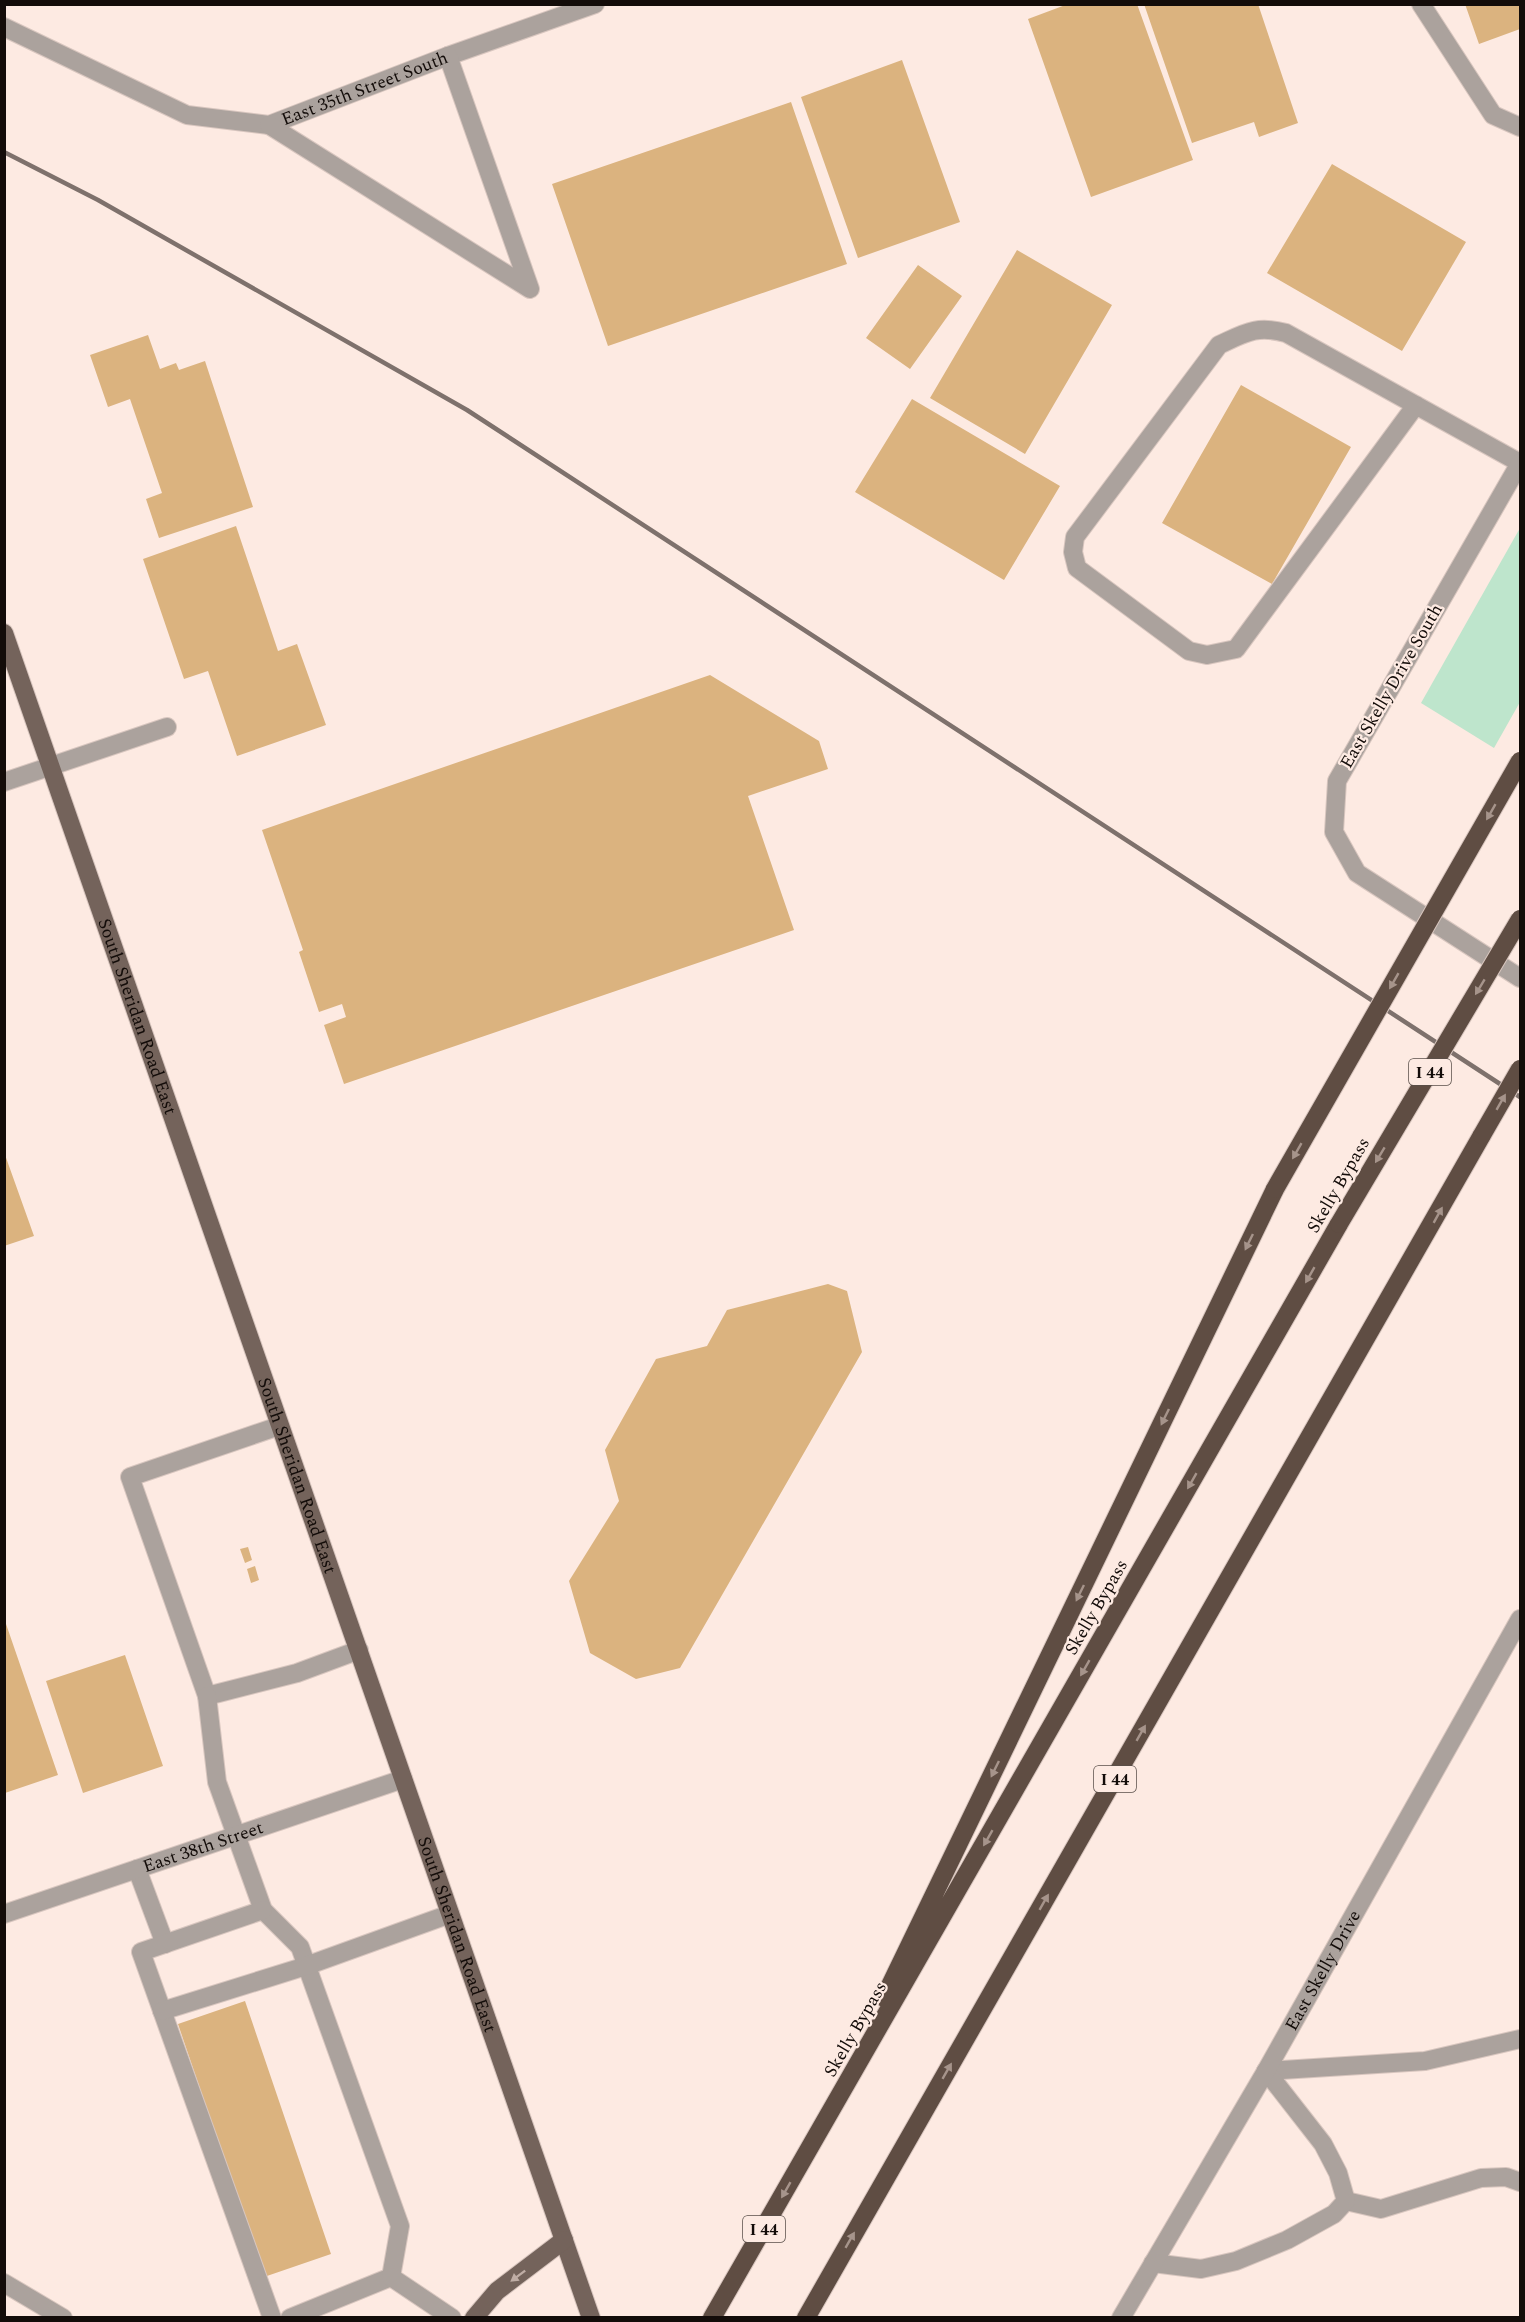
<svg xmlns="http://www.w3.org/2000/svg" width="1525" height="2322" font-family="Spectral,serif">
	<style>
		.green { fill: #bee5cc }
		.building { fill: #dbb37f }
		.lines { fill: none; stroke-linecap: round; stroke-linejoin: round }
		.minor-casing { stroke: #d8c6bf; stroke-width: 20 }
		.major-casing { stroke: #d8c6bf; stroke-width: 20 }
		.highway-casing { stroke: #d8c6bf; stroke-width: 20 }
		.minor { stroke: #aba29d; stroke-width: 18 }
		.major { stroke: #74635b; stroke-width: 18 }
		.highway { stroke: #5f4d43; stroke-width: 18 }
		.rail { stroke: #7e716c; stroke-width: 4.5 }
		.highway-bridge-casing { stroke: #d8c6bf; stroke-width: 20; stroke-linecap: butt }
		.highway-bridge { stroke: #5f4d43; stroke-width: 18 }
		.oneway { fill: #a6948b }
		.oneway2 { fill: #bfada5 }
		.labels { text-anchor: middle; stroke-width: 4.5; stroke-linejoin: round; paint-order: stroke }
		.shield { fill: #fdeae2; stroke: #594f4a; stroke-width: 1.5 }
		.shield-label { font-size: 16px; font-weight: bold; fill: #130c09 }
		.street-label { font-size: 18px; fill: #130c09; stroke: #fdeae2 }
	</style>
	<rect width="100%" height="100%" fill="#fdeae2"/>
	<!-- green -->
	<path class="green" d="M1520,528V702L1494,748L1421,703Z"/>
	<!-- building -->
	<path class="building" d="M1068,4H1137L1193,160L1091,197L1028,19Z
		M1144,4H1258L1298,123L1259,137L1254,122L1192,143Z
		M1465,4H1520V29L1479,44Z
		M902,60L960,222L858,258L801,97Z
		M791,102L847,264L608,346L552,184Z
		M1332,164L1466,242L1402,351L1267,273Z
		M1017,250L1112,305L1025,454L930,398Z
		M918,265L962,296L910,369L866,338Z
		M148,335L160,369L176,363L179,370L205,361L253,507L159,538L146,499L162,493L130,399L108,407L90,355Z
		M1241,385L1351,447L1272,584L1162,523Z
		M912,399L1060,486L1004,580L855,492Z
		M236,526L278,651L297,644L326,725L237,756L208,671L184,679L143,559Z
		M710,675L819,741L828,769L748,796L794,930L344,1084L324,1025L346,1017L342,1004L319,1012L299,952L303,950L262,830Z
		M4,1152L34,1236L4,1246Z
		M828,1284L847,1291L862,1352L680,1668L636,1679L590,1653L569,1581L619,1501L605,1450L656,1359L707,1346L727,1310Z
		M248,1547L252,1560L245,1563L240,1549Z
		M255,1566L259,1580L251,1583L247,1569Z
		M5,1621L58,1775L5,1793Z
		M125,1655L163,1766L83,1793L46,1681Z
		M245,2001L331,2254L264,2277L178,2024Z"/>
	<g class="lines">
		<defs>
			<g id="minor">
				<path d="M1421,4L1493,115L1520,127"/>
				<path id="s1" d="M4,27L187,115L269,125L448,56L595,4"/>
				<path d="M269,125L530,289L448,56"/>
				<path d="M1416,405L1236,649L1207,655L1189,651L1077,568L1073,552L1075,537L1219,345C1245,333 1256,325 1286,333L1520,463"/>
				<path d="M1520,463L1337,781L1334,832L1357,873L1520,978"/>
				<path d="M4,782L167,727"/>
				<path d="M279,1426L130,1477L207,1696L297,1673L359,1650"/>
				<path d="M207,1696L217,1782L263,1910L300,1947L400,2226L391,2277L290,2318"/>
				<path d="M137,1869L165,1944"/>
				<path d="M263,1910L141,1952L272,2318"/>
				<path id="s2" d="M4,1914L403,1779"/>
				<path d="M162,2011L306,1966L450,1914"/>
				<path d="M1266,2071L1425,2061L1520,2039"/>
				<path d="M1346,2201L1381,2209L1481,2178L1506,2177L1520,2182"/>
				<path d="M1153,2263L1201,2269L1236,2261L1287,2240L1334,2214L1346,2201L1338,2173L1323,2144L1266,2071"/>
				<path d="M391,2277L452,2318"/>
				<path d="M4,2283L63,2318"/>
				<path id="s3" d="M1121,2318L1266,2071L1520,1619"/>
			</g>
			<g id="major">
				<path id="s4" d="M4,633L591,2318"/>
				<path d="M474,2318L497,2291L564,2240"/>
			</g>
			<path id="highway" d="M884,1998L1275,1189
				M712,2318L1339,1224
				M806,2318L1482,1135"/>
		</defs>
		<!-- minor casing -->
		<use href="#minor" class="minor-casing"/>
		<!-- major casing -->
		<use href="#major" class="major-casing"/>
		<!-- highway casing -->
		<use href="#highway" class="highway-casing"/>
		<!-- minor -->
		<use href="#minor" class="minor"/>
		<!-- major -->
		<use href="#major" class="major"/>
		<!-- highway -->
		<use href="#highway" class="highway"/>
		<!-- rail -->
		<path class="rail" d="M4,152L98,200L467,410L1520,1097"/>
		<defs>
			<path id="highway-bridge" d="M1482,1135L1520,1069
				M1275,1189L1520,761
				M1339,1224L1520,919"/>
		</defs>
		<!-- highway-bridge casing -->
		<use href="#highway-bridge" class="highway-bridge-casing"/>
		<!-- highway-bridge -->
		<use href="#highway-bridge" class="highway-bridge"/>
	</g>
	<!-- one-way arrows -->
	<defs><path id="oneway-solid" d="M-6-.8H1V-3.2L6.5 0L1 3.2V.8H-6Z" transform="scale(1.5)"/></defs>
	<g class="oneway">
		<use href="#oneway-solid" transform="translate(1491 812) rotate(120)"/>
		<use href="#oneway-solid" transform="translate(1394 981) rotate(120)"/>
		<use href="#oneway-solid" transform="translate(1480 987) rotate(121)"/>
		<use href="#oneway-solid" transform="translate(1501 1102) rotate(-60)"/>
		<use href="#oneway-solid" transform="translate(1297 1151) rotate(120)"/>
		<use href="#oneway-solid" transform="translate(1380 1155) rotate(121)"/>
		<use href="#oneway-solid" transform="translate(1438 1215) rotate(-61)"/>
		<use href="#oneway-solid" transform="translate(1249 1242) rotate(116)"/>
		<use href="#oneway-solid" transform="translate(1310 1275) rotate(120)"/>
		<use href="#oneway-solid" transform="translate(1165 1417) rotate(116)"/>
		<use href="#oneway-solid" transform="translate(1192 1481) rotate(120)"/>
		<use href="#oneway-solid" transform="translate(1080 1593) rotate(116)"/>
		<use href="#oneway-solid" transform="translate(1085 1668) rotate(120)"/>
		<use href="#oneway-solid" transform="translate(1141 1733) rotate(-60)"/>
		<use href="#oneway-solid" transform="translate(995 1769) rotate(116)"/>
		<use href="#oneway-solid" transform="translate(988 1838) rotate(120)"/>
		<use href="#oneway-solid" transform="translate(1044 1902) rotate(-60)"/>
		<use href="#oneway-solid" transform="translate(947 2071) rotate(-60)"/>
		<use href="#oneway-solid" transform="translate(786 2190) rotate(120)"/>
		<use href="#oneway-solid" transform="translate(850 2240) rotate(-60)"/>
	</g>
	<use class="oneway2" href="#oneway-solid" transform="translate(518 2276) rotate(143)"/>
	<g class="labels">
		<!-- shield labels -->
		<g class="shield">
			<rect x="1409" y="1059" width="42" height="26" rx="4.5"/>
			<rect x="1094" y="1766" width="42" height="26" rx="4.5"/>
			<rect x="743" y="2216" width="42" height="26" rx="4.5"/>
		</g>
		<g class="shield-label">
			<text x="1430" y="1078">I 44</text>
			<text x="1115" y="1785">I 44</text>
			<text x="764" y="2235">I 44</text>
		</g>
		<!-- street labels -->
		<g class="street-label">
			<text dy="6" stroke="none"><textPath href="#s1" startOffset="388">East 35th Street South</textPath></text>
			<text transform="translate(1391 686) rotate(-60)" y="6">East Skelly Drive South</text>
			<text dy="6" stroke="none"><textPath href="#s4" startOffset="406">South Sheridan Road East</textPath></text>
			<text transform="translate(1338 1185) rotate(-60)" y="6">Skelly Bypass</text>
			<text dy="6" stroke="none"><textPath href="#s4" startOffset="892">South Sheridan Road East</textPath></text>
			<text transform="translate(1096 1607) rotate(-60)" y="6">Skelly Bypass</text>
			<text dy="6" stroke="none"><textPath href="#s2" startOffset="210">East 38th Street</textPath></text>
			<text dy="6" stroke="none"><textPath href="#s4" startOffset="1378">South Sheridan Road East</textPath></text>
			<text dy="6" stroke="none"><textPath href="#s3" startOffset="402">East Skelly Drive</textPath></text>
			<text transform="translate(855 2029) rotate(-60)" y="6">Skelly Bypass</text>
		</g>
	</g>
	<!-- border -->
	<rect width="1525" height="2322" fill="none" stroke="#130c09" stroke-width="12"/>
</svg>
